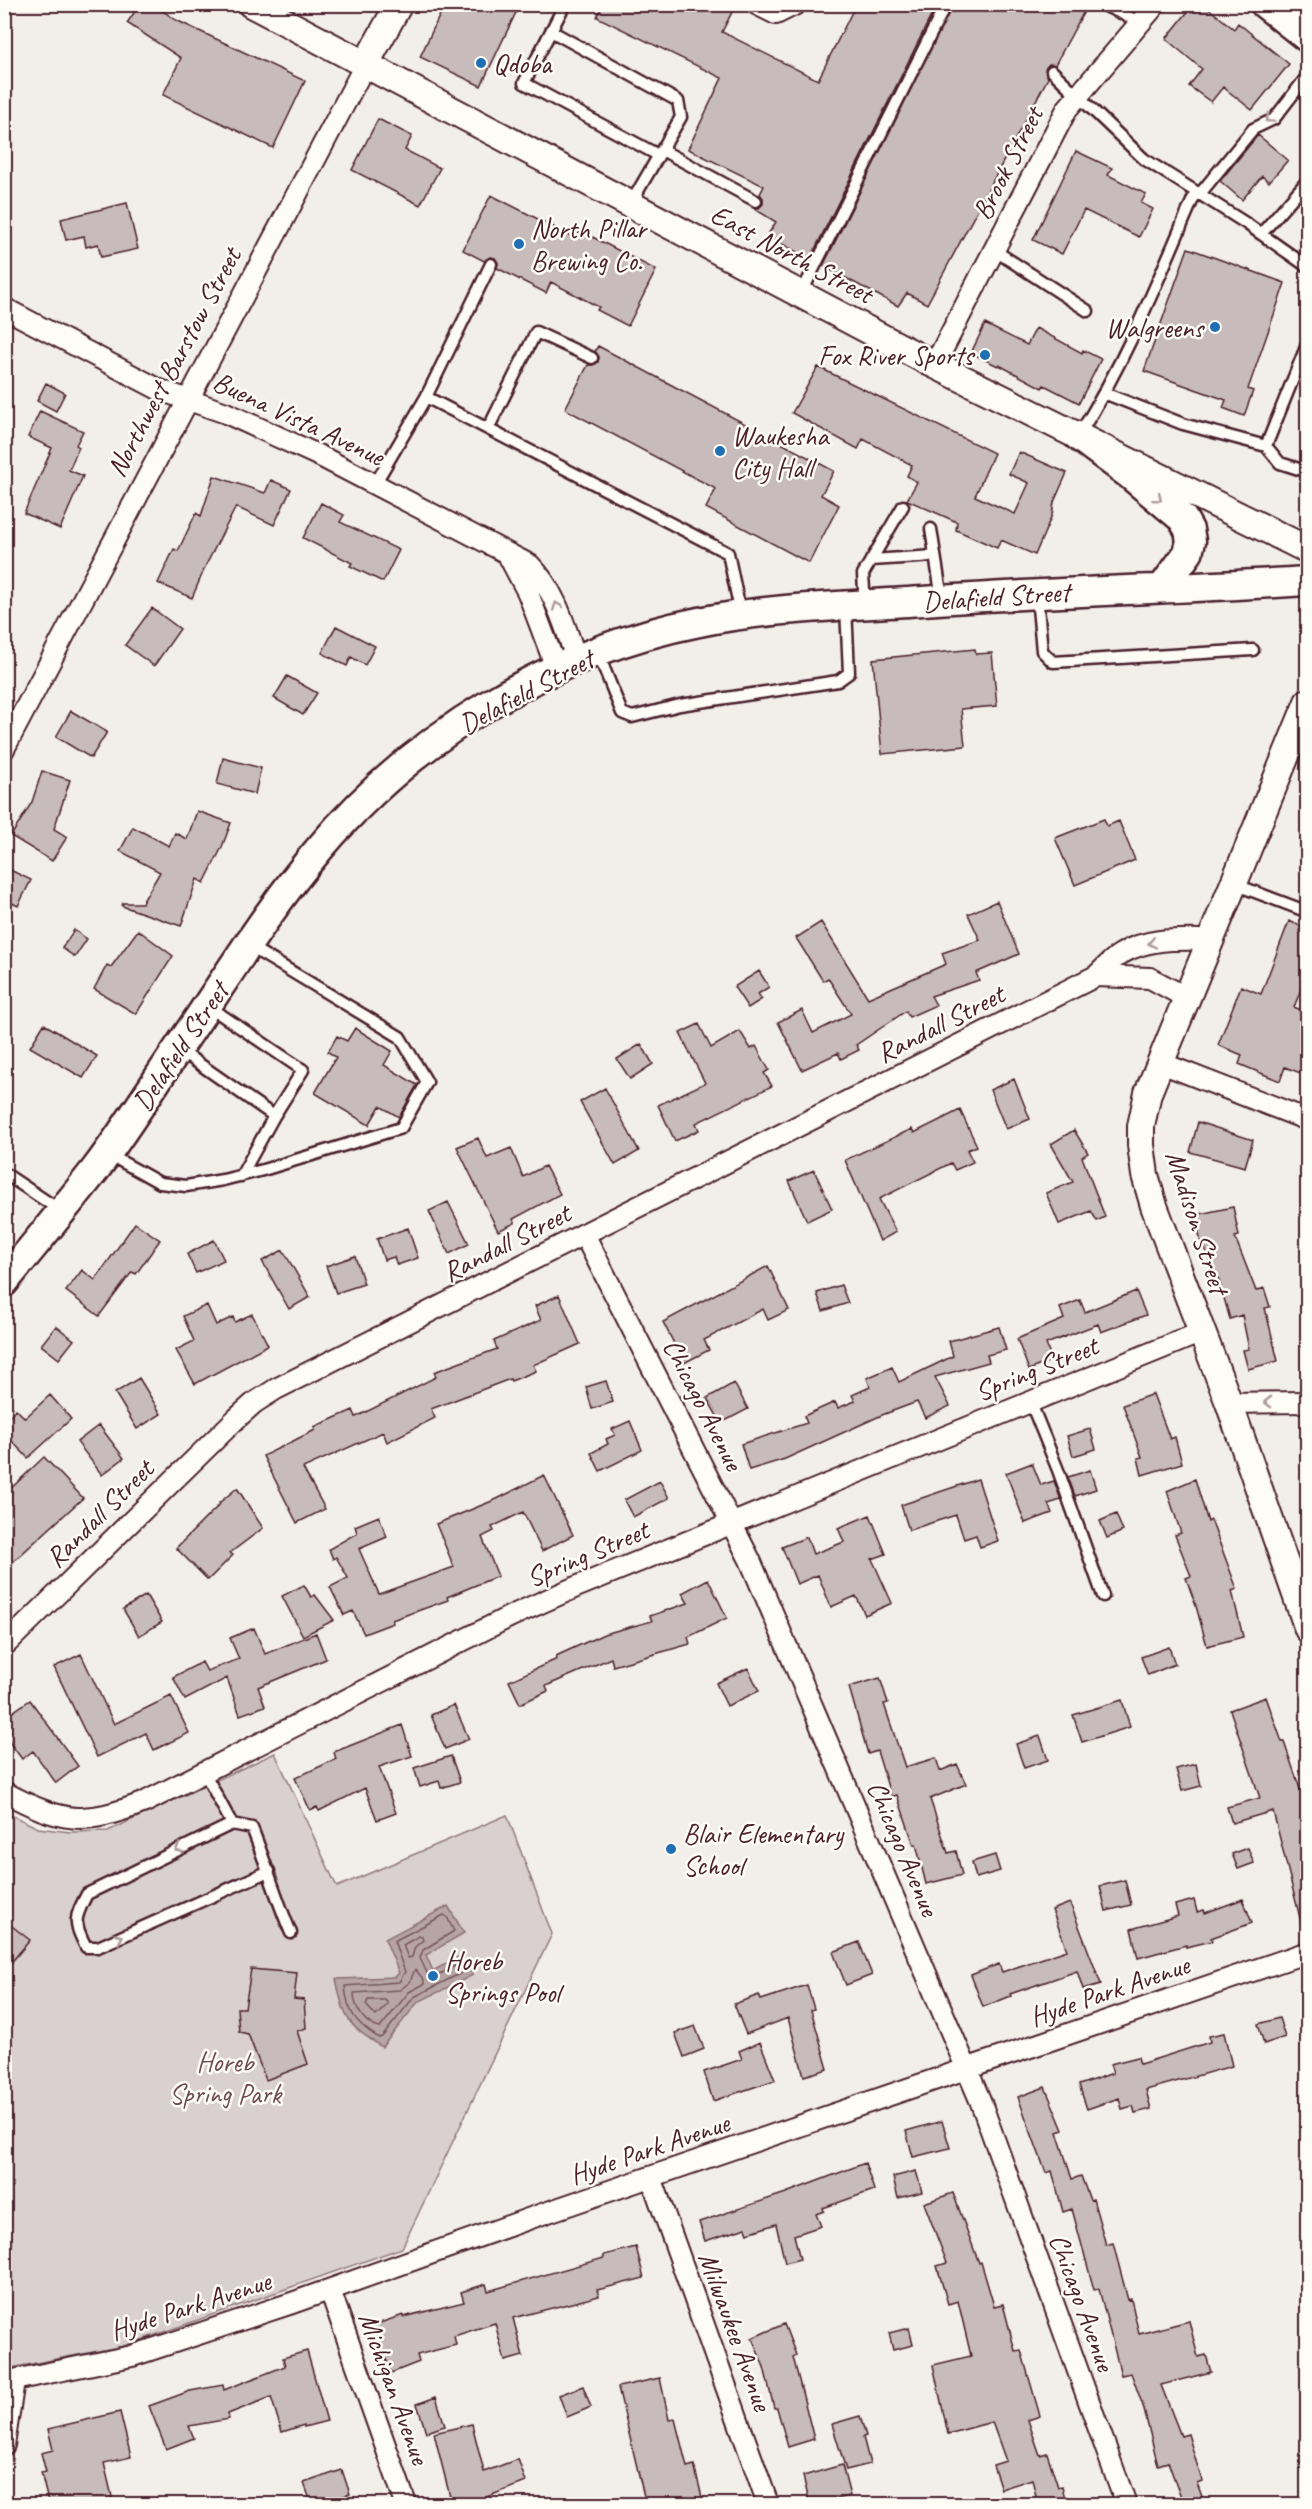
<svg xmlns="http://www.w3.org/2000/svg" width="1312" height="2509" font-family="Caveat,sans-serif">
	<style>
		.green { fill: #d9d0cf; stroke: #92787d; stroke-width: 1.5 }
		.water { fill: #b7a5a6; stroke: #8b6f75; stroke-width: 1.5 }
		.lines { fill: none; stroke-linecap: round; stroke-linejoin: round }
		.shore { stroke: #76555c; stroke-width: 1.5 }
		.building { fill: #c8bbbb; stroke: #4a1f2b; stroke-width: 1.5 }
		.service-casing { stroke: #4a1f2b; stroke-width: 15 }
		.minor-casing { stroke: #4a1f2b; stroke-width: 24 }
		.tertiary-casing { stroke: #4a1f2b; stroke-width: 30 }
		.secondary-casing { stroke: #4a1f2b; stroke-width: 33 }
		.service { stroke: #fdfcf7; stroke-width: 10 }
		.minor { stroke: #fdfcf7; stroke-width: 20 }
		.tertiary { stroke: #fdfcf7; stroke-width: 26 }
		.secondary { stroke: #fdfcf7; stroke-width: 28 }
		.oneway { stroke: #ac999b }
		.poi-dot { fill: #1f6fb2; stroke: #fdfcf7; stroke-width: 2 }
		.labels { text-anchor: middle; stroke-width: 5; stroke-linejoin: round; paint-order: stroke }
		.poi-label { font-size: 28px; fill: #4a1f2b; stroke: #fdfcf7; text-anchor: start }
		.street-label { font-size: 28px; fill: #4a1f2b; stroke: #fdfcf7 }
		.park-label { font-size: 28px; fill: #6e4b54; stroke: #fdfcf7 }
	</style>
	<rect width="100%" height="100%" fill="#f2efeb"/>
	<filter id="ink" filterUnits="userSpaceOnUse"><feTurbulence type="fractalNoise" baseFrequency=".0167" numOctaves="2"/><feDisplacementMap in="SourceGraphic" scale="12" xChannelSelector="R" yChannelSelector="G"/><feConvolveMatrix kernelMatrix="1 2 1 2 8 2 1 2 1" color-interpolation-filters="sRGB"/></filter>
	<g filter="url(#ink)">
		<!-- green -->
		<path class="green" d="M275,1753L337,1887L507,1815L552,1934L402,2248L124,2346L5,2369V1812L38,1828L70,1832L108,1831Z"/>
		<!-- water -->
		<path class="water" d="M448,1906L464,1933L426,1955L433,1971L462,1955L473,1975L418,2002L382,2047C346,2024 345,2020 336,1979L395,1977L399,1973L385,1939Z"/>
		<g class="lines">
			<!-- shore -->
			<path class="shore" d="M444,1915L447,1917L454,1931L423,1950L420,1958L427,1973L431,1976H437L458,1964L463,1972L414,1997L382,2037L379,2038C357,2024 347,2013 345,1986L399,1982L405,1972L394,1941Z
				M419,1936L422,1937L423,1940L415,1947L412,1957L408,1958L403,1945Z
				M415,1969L424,1980V1984L409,1992L380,2028C365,2025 354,2008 354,1993L400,1990L410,1982Z
				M368,2000H385L388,2004L376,2016L366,2005Z"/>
		</g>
		<!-- building -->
		<path class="building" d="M140,4H153L176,20L305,81L273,148L163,95L181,58L127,23Z
			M445,4H520L481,86L420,57Z
			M603,4H722L733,10L722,32L818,80L856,4H937L810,259L767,236L776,222L753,208H759L763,204V198L760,194L764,186L688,149L722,78L597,17Z
			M953,4H1088L1055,65L1049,64L1045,69L1048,78L927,304L907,293L898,306L823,266Z
			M1194,4H1203L1234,29L1238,23L1289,64L1252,110L1223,87L1211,102L1189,86L1202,69L1166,39Z
			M378,119L412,136L405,150L440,168L420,205L352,170Z
			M1258,135L1288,160L1269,182L1262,176L1242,200L1220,181Z
			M1076,151L1112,168L1108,175L1146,194L1141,203L1153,209L1139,237L1084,210L1062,254L1033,240Z
			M491,195L575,238L581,231L656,270L628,326L597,310L599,307L551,282L546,293L497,268L498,263L495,258L490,257L484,261L463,250Z
			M127,203L138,249L101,257L98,244L86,247L84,236L66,240L61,219Z
			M1188,248L1285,283L1248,389L1253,391L1244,416L1223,408L1226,400L1144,371Z
			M985,324L1027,345L1036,328L1082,353L1083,350L1101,359L1079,403L1044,385L1042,388L999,365L998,366L971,353Z
			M598,346L834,471L821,495L839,505L809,563L706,508L716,489L565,409L588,365H593L598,362L599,357L595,351Z
			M818,367L994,453L975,496L1015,514L1029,483L1009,474L1019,452L1067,473L1054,502L1052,515L1035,555L1001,540L997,548L956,530L957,522L907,500L917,482L907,476L912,465L863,439L858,449L792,413Z
			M46,383L65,393L56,411L37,401Z
			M40,411L83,431L76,445L79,447L69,470L83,476L60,529L24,513L52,448L28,437Z
			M214,476L265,493L271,480L291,489L274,525L236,507L206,565L192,598L158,583L174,549L178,551L196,513L201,516Z
			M321,503L344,515L340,522L399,550L383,582L350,566L352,563L303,538Z
			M152,608L180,629L154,666L125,645Z
			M336,626L375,646L365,665L351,657L347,666L322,653Z
			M975,649L976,654L992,653L997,706L961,709L965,746L882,754L873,659Z
			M287,676L317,693L303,715L274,698Z
			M71,711L107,732L91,758L56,737Z
			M223,758L261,768L255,794L217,784Z
			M42,771L70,780L54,829L67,837L52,861L11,836L32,802Z
			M197,811L231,823L222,847L204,883L197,879L181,926L122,906L123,903H142L160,872L120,851L133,827L169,846L175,833L187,839Z
			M1104,819L1107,826L1119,821L1135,860L1075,885L1055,838Z
			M4,867L31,880L18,906L4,899Z
			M997,901L1019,954L976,973L979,980L931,996L936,1005L909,1017L906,1011L856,1045L859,1050L841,1059L838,1053L802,1070L778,1022L802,1010L813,1033L851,1014L828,978L823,981L796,938L821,922L868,998L946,964L942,953L980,940L968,914Z
			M1289,921L1308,929V972L1294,1007L1308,1013V1076L1285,1067L1280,1081L1239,1064L1242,1055L1218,1045L1241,986L1261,994Z
			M74,930L87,939L75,957L62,948Z
			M138,930L173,956L136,1014L94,989L107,965L111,967Z
			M759,971L769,987L758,994L762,999L748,1008L734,987Z
			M44,1024L97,1056L83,1078L30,1047Z
			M699,1024L711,1048L740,1031L751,1049L756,1046L769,1070L764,1073L772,1086L696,1123L699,1130L675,1141L658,1105L705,1083L680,1033Z
			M355,1028L392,1051L384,1065L417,1085L399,1117L380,1106L369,1125L315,1093L336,1057L328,1052L337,1036L347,1041Z
			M641,1044L653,1064L630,1079L617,1059Z
			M1014,1079L1030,1119L1006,1129L990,1090Z
			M605,1088L639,1151L615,1165L580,1102Z
			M960,1110L977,1146L967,1150L973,1162L955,1170L951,1163L879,1199L896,1232L880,1241L845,1160L912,1129L914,1133Z
			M1198,1122L1253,1140L1245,1167L1190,1152Z
			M1074,1130L1088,1153L1082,1157L1105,1217L1097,1221L1091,1211L1059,1224L1046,1193L1073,1182L1051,1144Z
			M478,1138L487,1158L511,1148L523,1177L545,1166L560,1194L513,1219L515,1223L498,1231L457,1147Z
			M814,1170L832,1209L807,1221L789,1181Z
			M448,1202L469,1244L449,1254L429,1211Z
			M1233,1207L1239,1236L1235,1237L1256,1291L1264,1288L1270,1307L1265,1308L1278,1361L1248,1369L1243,1350L1249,1349L1242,1315L1230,1319L1218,1277L1216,1278L1203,1243H1201L1195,1215Z
			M135,1223L160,1240L136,1274L132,1272L99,1316L66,1291L82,1270L95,1280Z
			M408,1228L418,1258L397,1265L394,1257L384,1260L377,1239Z
			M214,1240L224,1260L196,1273L187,1254Z
			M283,1250L310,1297L289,1309L262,1261Z
			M355,1256L364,1284L336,1293L326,1266Z
			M768,1266L789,1310L768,1320L763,1309L704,1340L709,1350L684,1363L663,1322Z
			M841,1285L848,1303L823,1311L817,1293Z
			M1136,1291L1146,1315L1101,1332L1098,1324L1046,1344L1052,1360L1029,1370L1017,1339L1064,1319L1060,1308L1080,1300L1085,1312Z
			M559,1295L580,1344L533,1365L536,1371L511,1381L510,1379L431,1409L435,1418L387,1442L383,1432L303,1468L325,1509L297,1523L263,1456L315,1430L314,1427L353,1410L356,1417L436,1377L434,1372L497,1349L494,1341L541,1320L535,1306Z
			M207,1305L216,1325L233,1317L235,1322L252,1314L268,1345L195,1384L176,1350L194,1341L183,1316Z
			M56,1326L74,1340L59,1359L41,1345Z
			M999,1327L1006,1350L987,1355L989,1362L935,1377L950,1406L925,1418L917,1402L882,1415L785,1459L749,1470L741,1444L807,1423L804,1416L835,1402L838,1408L855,1401L852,1395L870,1387L867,1378L892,1367L899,1382L953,1356L949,1341Z
			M139,1378L161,1414L137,1429L115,1393Z
			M606,1381L613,1402L592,1409L586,1387Z
			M734,1383L748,1409L721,1423L707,1398Z
			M1153,1394L1170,1439L1175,1437L1182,1463L1142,1475L1138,1458L1142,1457L1123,1405Z
			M50,1395L71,1419L28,1458L4,1433V1421L16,1409L25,1418Z
			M630,1421L642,1450L600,1471L591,1453L608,1444L606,1439L615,1435L612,1429Z
			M99,1425L124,1458L102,1475L77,1442Z
			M1090,1429L1096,1449L1073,1456L1067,1436Z
			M44,1457L83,1498L4,1570V1495Z
			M1032,1463L1041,1485L1054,1481L1061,1500L1048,1504L1052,1513L1025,1523L1006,1473Z
			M1090,1470L1096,1489L1075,1496L1068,1477Z
			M544,1475L573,1535L542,1551L523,1512L492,1527L494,1531L482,1537L498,1576L447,1597L448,1600L392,1620L393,1623L364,1634L353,1611L344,1615L330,1587L348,1578L336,1557L333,1559L329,1549L357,1533L355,1526L379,1516L387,1537L359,1549L379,1594L454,1567L436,1524L497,1499Z
			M978,1479L998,1541L980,1547L976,1535L964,1539L956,1515L909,1530L901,1505Z
			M1195,1479L1208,1522L1211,1520L1237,1589L1232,1591L1243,1637L1207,1646L1196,1606L1186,1578L1191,1576L1175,1535L1181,1533L1167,1491Z
			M660,1481L669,1498L633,1517L624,1500Z
			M237,1488L263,1528L230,1553L233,1555L208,1580L176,1548L220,1504L219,1503Z
			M1116,1514L1123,1531L1107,1538L1100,1521Z
			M870,1515L886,1554L872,1559L892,1603L865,1615L856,1596L831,1607L818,1575L797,1584L782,1547L807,1537L813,1554L844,1542L838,1528Z
			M708,1579L727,1618L688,1637L690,1644L613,1666L611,1658L546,1686L548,1691L520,1704L509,1681L557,1659L556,1656L604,1634L652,1621L650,1616L688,1603L682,1593Z
			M304,1585L311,1597L315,1595L334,1620L303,1636L282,1596Z
			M146,1595L162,1622L139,1636L123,1609Z
			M254,1628L265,1654L316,1633L326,1659L258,1687L265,1706L240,1715L227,1678L185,1700L173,1677L202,1662L207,1671L239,1659L230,1638Z
			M1169,1647L1175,1664L1148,1675L1141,1657Z
			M81,1654L114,1724L171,1696L189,1733L154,1750L146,1733L97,1757L54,1667Z
			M748,1668L759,1691L727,1706L716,1683Z
			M880,1678L888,1703L884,1704L905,1767L936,1758L940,1771L957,1764L966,1784L930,1799L948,1853L956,1851L962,1875L926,1884L916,1844L914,1845L897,1795L891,1797L877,1751L868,1754L849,1687Z
			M1266,1697L1282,1742H1284L1301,1792L1308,1790V1925L1302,1926L1273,1811L1232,1823L1227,1807L1260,1798L1230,1710Z
			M30,1700L78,1766L56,1783L33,1751L22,1759L4,1735V1718Z
			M1122,1700L1130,1727L1082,1742L1073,1715Z
			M454,1705L469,1739L445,1749L431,1715Z
			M402,1725L412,1756L379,1767L396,1813L377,1820L365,1788L319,1811L317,1807L310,1810L295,1778L336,1759L334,1752Z
			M1040,1736L1048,1760L1024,1768L1016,1744Z
			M451,1756L460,1782L441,1788L439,1781L420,1787L414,1768Z
			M1196,1764L1201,1786L1182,1791L1176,1769Z
			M1248,1848L1254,1863L1238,1869L1232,1854Z
			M995,1855L1000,1871L976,1878L972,1862Z
			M1125,1880L1131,1905L1106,1911L1100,1886Z
			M1243,1899L1252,1923L1211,1938L1212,1941L1186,1947V1945L1138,1958L1131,1929L1178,1916L1175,1905L1194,1900L1197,1912L1204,1910L1205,1913Z
			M1070,1903L1101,1984L1083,1989L1077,1971L1010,1994L1011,1996L983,2007L971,1975L999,1964L1002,1972L1067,1950L1052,1910Z
			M4,1920L30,1940L4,1971Z
			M859,1942L872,1975L846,1985L833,1952Z
			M251,1969L297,1973L294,1999L304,2000L306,2028L297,2031L308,2064L266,2080L248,2034L239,2032L237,2008H245Z
			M807,1985L814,2009L811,2010L828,2069L804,2076L788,2018L746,2034L734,2004L759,1995L761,2000Z
			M1279,2018L1285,2037L1264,2044L1258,2024Z
			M695,2026L704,2049L684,2057L675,2033Z
			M1224,2033L1232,2066L1146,2090L1151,2109L1135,2113L1133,2106L1122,2109L1119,2098L1087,2109L1079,2085L1113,2073L1110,2064L1138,2057L1140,2064L1210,2042L1209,2036Z
			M760,2042L775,2080L713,2101L704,2072L742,2059L739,2051Z
			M1045,2087L1063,2130L1057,2132L1072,2179L1081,2176L1090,2200L1093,2199L1106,2245L1113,2243L1128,2300L1131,2299L1139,2334L1189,2321L1198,2357L1206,2355L1211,2372L1161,2385L1181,2436L1188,2434L1202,2481L1197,2483L1205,2505H1184L1168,2462L1158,2465L1143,2406L1131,2373L1121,2375L1099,2289L1094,2290L1072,2209L1063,2212L1052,2171L1046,2173L1018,2097Z
			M942,2121L950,2148L913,2157L906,2131Z
			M865,2163L874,2190L823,2208L824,2211L816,2214L821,2226L794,2235L800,2259L785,2263L776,2224L748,2233L746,2228L705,2241L699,2222L786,2193Z
			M916,2171L922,2192L898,2198L893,2177Z
			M953,2193L979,2263L981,2262L994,2306L1003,2304L1015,2351L1021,2350L1040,2416L1028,2420L1040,2455L1047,2453L1058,2487L1062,2486L1066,2505H1038L1032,2479L1001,2489L993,2465L1006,2461L992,2422L948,2434L933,2365L971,2356L958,2301L948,2304L937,2266L947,2263L924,2203Z
			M636,2247L644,2278L597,2290L599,2296L513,2318L523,2356L505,2361L495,2323L454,2336L456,2345L417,2355L419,2362L391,2373L374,2325L403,2315V2317L464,2302L461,2292L486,2284L488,2291L604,2258V2255Z
			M784,2324L796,2355L793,2357L814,2439L788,2447L777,2408H774L764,2367L752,2338Z
			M909,2328L913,2345L893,2350L889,2333Z
			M307,2351L327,2421L304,2427V2425L282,2432L271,2397L228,2414L229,2419L189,2426L194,2438L166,2449L149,2406L190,2391L223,2385L224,2390L285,2366L283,2358Z
			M660,2378L669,2420L675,2419L687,2467L694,2465L704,2505H646L618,2387Z
			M583,2386L591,2407L567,2417L559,2395Z
			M436,2397L445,2426L426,2432L417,2404Z
			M120,2412L131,2457L104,2463L114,2505H49L41,2473L46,2472L41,2453L53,2450L48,2429Z
			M860,2416L866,2436L863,2437L870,2464L846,2470L832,2424Z
			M472,2424L484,2472L518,2459L526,2482L484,2498L486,2505H452L434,2433Z
			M842,2465L850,2496L810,2505L803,2476Z
			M342,2470L350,2494L344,2496L347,2505H312L304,2483Z"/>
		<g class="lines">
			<defs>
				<path id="service" d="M565,4L551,31L678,101L681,117L631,203
					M1101,4L1140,22
					M551,31L524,83L658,155
					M1052,71L1144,159L1247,224L1308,267
					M662,150L756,201
					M1199,195L1253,129L1274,119L1308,75
					M1261,234L1308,180
					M994,250L1088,311
					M801,294L946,4
					M1104,393L1183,424L1266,446L1308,342
					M426,397L728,553L741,615
					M488,429L536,332L592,358
					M1079,435C1127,359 1160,275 1196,192
					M1266,446L1280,463L1308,472
					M375,484L426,397L491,264
					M931,529L942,599
					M871,560L935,556
					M1037,596L1042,651L1053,662L1253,650
					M865,605L863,574L903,506
					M598,653L622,713L632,717L680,705L838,681L849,673L846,607
					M1234,884L1308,912
					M178,1049L274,1116L303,1070L208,1006
					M108,1154L160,1183L186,1186L223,1180L263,1170L401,1128L427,1082L400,1037L249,946
					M4,1173L61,1211
					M241,1176L274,1116
					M1030,1401L1058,1470L1103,1596
					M204,1772L232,1824
					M269,1871L98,1947H86C73,1921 74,1919 87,1894L232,1824L252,1828C266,1863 276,1898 291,1933"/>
				<path id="minor" d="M756,4L776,14L796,4
					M4,308L160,390L226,413L322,457L530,565C556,591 565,627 577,661
					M935,364L1067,109L1156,4
					M507,553L528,593L557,670
					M4,749L365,65
					M1096,976L1150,978L1187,998
					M1161,1063L1308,1120
					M584,1234L750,1560L980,2100L1126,2504
					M1229,1403L1308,1402
					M4,1646L236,1419L254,1403L276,1389L1096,976C1104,969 1112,959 1121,954C1147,937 1181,940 1211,940
					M4,1792C63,1823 83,1826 145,1802L511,1616L576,1587L1202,1332
					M651,2177L768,2504
					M330,2290L406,2504
					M4,2382L132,2356L292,2303L545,2213L1308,1952
					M4,2445L14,2381"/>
				<path id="tertiary" d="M251,4L921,358L1308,550
					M365,65L399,4
					M1308,702L1148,1093L1141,1126V1145L1145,1175L1154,1206L1229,1403L1308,1629"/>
				<path id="secondary" d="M1265,4L1308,38
					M1078,436L1129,474L1183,519L1189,530L1191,541L1188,553L1163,587
					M4,1282C34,1245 65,1208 95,1170C129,1125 158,1077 190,1031C232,969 272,904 320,848C415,735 555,650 699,622C773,607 849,606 923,601C1051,592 1179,589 1308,581"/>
			</defs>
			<!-- service casing -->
			<use href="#service" class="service-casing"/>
			<!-- minor casing -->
			<use href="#minor" class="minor-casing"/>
			<!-- tertiary casing -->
			<use href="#tertiary" class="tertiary-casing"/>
			<!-- secondary casing -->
			<use href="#secondary" class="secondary-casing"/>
			<!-- service -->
			<use href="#service" class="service"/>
			<!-- minor -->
			<use href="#minor" class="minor"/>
			<!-- tertiary -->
			<use href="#tertiary" class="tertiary"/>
			<!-- secondary -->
			<use href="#secondary" class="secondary"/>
		</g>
		<!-- one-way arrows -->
		<defs><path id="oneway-chevron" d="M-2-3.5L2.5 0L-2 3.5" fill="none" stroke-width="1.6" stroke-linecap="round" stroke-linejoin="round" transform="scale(1.5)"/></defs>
		<g class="oneway">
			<use href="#oneway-chevron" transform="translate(1269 119) rotate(146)"/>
			<use href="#oneway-chevron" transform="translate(1158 498) rotate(40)"/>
			<use href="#oneway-chevron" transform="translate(557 606) rotate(-110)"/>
			<use href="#oneway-chevron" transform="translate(1152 943) rotate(168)"/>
			<use href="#oneway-chevron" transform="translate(1268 1402) rotate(180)"/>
			<use href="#oneway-chevron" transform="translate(179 1849) rotate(154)"/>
			<use href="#oneway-chevron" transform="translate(119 1938) rotate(-24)"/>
		</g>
	</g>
	<!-- markers -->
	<g class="poi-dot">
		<circle cx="481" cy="63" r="6"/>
		<circle cx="519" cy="244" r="6"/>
		<circle cx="1215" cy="327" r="6"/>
		<circle cx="985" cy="355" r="6"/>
		<circle cx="720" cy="451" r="6"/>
		<circle cx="671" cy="1849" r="6"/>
		<circle cx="433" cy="1976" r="6"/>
	</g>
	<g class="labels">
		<!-- poi labels -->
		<g class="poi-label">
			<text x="493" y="73">Qdoba</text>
			<text x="531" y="238">North Pillar<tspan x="531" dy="32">Brewing Co.</tspan></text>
			<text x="1203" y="337" text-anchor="end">Walgreens</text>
			<text x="973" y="365" text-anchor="end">Fox River Sports</text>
			<text x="732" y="445">Waukesha<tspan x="732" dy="32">City Hall</tspan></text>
			<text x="683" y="1843">Blair Elementary<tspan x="683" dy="32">School</tspan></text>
			<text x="445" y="1970">Horeb<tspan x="445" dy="32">Springs Pool</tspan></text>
		</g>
		<!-- street labels -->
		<g class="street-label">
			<text transform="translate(1007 163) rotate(-63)" y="10">Brook Street</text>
			<text transform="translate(792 253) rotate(28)" y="10">East North Street</text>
			<text transform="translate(173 362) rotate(-62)" y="10">Northwest Barstow Street</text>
			<text transform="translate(299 418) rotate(25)" y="10">Buena Vista Avenue</text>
			<text transform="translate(996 596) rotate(-4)" y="10">Delafield Street</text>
			<text transform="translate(526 691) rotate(-28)" y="10">Delafield Street</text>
			<text transform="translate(940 1023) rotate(-27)" y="10">Randall Street</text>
			<text transform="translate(180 1046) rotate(-56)" y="10">Delafield Street</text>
			<text transform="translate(1198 1222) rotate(72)" y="10">Madison Street</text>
			<text transform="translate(506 1242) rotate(-27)" y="10">Randall Street</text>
			<text transform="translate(1036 1368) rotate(-22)" y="10">Spring Street</text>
			<text transform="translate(704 1404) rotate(63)" y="10">Chicago Avenue</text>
			<text transform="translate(99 1513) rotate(-45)" y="10">Randall Street</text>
			<text transform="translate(587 1553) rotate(-23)" y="10">Spring Street</text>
			<text transform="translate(904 1848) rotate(67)" y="10">Chicago Avenue</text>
			<text transform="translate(1109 1990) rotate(-19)" y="10">Hyde Park Avenue</text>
			<text transform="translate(649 2148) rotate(-19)" y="10">Hyde Park Avenue</text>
			<text transform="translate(1083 2302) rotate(70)" y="10">Chicago Avenue</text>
			<text transform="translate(190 2305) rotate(-18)" y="10">Hyde Park Avenue</text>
			<text transform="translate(736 2331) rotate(70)" y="10">Milwaukee Avenue</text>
			<text transform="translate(395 2388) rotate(70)" y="10">Michigan Avenue</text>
		</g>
		<!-- park labels -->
		<g class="park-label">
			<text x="225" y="2071">Horeb<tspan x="225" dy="32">Spring Park</tspan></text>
		</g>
	</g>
	<!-- margin -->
	<rect width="1312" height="2509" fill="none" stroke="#fdfcf7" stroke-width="24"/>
	<rect x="12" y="12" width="1288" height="2485" fill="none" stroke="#4a1f2b" stroke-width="2" filter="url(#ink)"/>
</svg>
